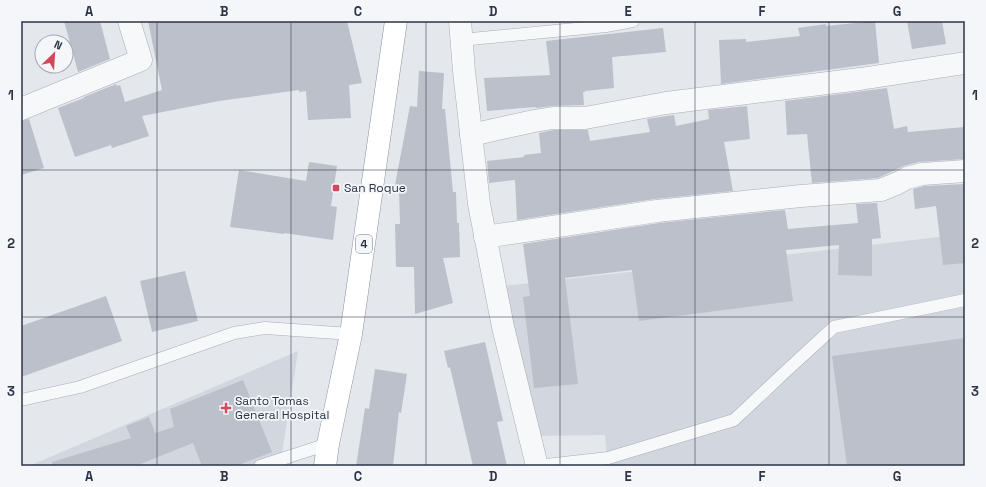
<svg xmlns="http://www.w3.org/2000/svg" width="986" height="487" font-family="'Space Grotesk',sans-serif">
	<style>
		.built { fill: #d2d6de }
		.building { fill: #bbc0ca }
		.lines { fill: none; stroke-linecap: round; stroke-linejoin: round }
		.service-casing { stroke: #a9aeb7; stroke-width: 13 }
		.minor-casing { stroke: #a9aeb7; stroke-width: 23 }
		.tertiary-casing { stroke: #a9aeb7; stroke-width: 23 }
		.trunk-casing { stroke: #8b94a3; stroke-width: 23 }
		.service { stroke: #f7f8fa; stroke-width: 12 }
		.minor { stroke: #f7f8fa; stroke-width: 22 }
		.tertiary { stroke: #f7f8fa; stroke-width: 22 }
		.trunk { stroke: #fff; stroke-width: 22 }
		.grid { fill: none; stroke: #2b3445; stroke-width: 1; stroke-opacity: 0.55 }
		.poi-dot { fill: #d1495b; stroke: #f4f6f9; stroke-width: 1.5 }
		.labels { text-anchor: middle; stroke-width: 3.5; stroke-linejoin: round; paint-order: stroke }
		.shield { fill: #f4f6f9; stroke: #676e7b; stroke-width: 1 }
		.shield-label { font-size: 11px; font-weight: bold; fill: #2b3445 }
		.poi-label { font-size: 12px; fill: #2b3445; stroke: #f4f6f9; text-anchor: start }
		.neatline { fill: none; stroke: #2b3445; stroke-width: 1.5 }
		.grid-label { font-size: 13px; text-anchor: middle; font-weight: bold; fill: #2b3445 }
	</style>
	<rect width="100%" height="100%" fill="#e4e7ec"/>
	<!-- built -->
	<path class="built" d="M965,234V466H608L605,435L535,436L504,286L801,253Z
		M298,351L280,466H29Z"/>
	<!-- building -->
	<path class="building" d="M64,21H100L110,59L78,72Z
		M148,21H347L362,83L349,85L351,118L308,120L306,91L299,92V90L219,101L142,116L149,136L112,148L111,145L75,157L58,108L84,98V97L116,84L117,86L120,85L125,102L162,90Z
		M875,21L879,63L721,84L719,40L746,39V42L800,36L798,28L826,24V26Z
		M907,21H942L946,44L912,49Z
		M663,28L666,52L612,57L614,88L585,91V92H583L584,105L553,106L536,108L535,107L487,111L484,78L508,77L550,75L546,41Z
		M419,71L444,73L442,109H445L453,192H456L457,223H459L460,257L443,258L453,303L415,314L414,267H396L395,224H400L399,190H394L410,106L417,107Z
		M887,88L894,129L907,126L908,132L965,127V159L919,162L904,166L878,178L812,183L807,134L787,135L785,101Z
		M747,106L750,139L724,142L733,191L655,199L517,220L515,180L489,183L487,161L524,157V155L541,153L539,133L554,130H588L590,141L650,132L647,119L674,115L676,126L709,119L708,110Z
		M29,119L44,168L21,175V121Z
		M309,162L337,166L331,206L337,207L333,240L284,233V234L230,227L239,170L306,181Z
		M965,184V263L943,265L936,206L915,209L913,189L924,186Z
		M877,203L881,238L872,239V276L838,275L839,245L786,250L793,301L639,321L632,270L565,278L578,384L534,388L523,297L530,296L523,244L659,223L785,210L788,229L858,223L856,204Z
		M185,271L198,321L152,332L140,281Z
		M106,296L122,341L21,377V326Z
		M965,338V466H847L832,356Z
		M485,342L503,421L497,422L507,466H473L450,367L448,368L444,351Z
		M375,369L407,374L401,413L399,412L393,466H356L365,408L369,409Z
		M243,380L272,452L236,466H202L193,443L135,466H53L52,462L131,438L126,426L149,417L155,433L174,427L170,409Z"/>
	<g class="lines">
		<defs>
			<path id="service" d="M461,40L606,26L633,21
				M21,400L80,387L234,333L265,328L351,334
				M260,466L328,444
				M537,466L608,458L734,420L785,372L834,327L965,300"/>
			<path id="minor" d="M21,109L141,60L129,21
				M471,135L534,121L553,118H585L666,103L860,79L965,63
				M485,237L657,211L801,196L881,190L898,183L907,178L922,174L965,171"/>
			<path id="tertiary" d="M460,21L464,71L479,204L503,327L537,466"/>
			<path id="trunk" d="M325,466L328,444L351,334L396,21"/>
		</defs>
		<!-- service casing -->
		<use href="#service" class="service-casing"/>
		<!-- minor casing -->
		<use href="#minor" class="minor-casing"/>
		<!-- tertiary casing -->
		<use href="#tertiary" class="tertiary-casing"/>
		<!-- trunk casing -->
		<use href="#trunk" class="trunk-casing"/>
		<!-- service -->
		<use href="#service" class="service"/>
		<!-- minor -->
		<use href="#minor" class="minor"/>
		<!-- tertiary -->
		<use href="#tertiary" class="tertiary"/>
		<!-- trunk -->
		<use href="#trunk" class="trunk"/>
	</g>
	<!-- grid -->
	<path class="grid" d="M157,21V466M291,21V466M426,21V466M560,21V466M695,21V466M829,21V466M21,170H965M21,317H965"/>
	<!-- markers -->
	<g class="poi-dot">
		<rect x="332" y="184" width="8" height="8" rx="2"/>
		<path d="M224 402h4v4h4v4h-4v4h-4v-4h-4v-4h4z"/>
	</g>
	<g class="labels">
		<!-- shield labels -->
		<rect class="shield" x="356" y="235" width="16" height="18" rx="3"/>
		<g class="shield-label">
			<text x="364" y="248">4</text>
		</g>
		<!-- poi labels -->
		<g class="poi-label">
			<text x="344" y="192">San Roque</text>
			<text x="235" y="405">Santo Tomas<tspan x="235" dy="14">General Hospital</tspan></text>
		</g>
	</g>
	<!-- border -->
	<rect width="986" height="487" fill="none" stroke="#f4f6f9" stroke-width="44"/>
	<!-- north arrow -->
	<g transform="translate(54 54) rotate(25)"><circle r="19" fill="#f4f6f9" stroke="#a4a8b1"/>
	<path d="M0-3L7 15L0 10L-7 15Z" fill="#d1495b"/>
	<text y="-6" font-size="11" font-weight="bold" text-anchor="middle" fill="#2b3445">N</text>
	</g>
	<rect x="22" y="22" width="942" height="443" class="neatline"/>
	<g class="grid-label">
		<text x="89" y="16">A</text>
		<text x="224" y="16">B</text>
		<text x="358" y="16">C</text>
		<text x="493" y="16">D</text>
		<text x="628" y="16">E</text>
		<text x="762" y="16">F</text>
		<text x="897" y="16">G</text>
		<text x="11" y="100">1</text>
		<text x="975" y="100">1</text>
		<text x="11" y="248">2</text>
		<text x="975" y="248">2</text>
		<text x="11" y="396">3</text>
		<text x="975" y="396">3</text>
		<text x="89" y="481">A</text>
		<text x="224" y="481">B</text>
		<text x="358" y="481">C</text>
		<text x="493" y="481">D</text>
		<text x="628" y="481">E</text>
		<text x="762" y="481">F</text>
		<text x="897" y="481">G</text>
	</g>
</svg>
